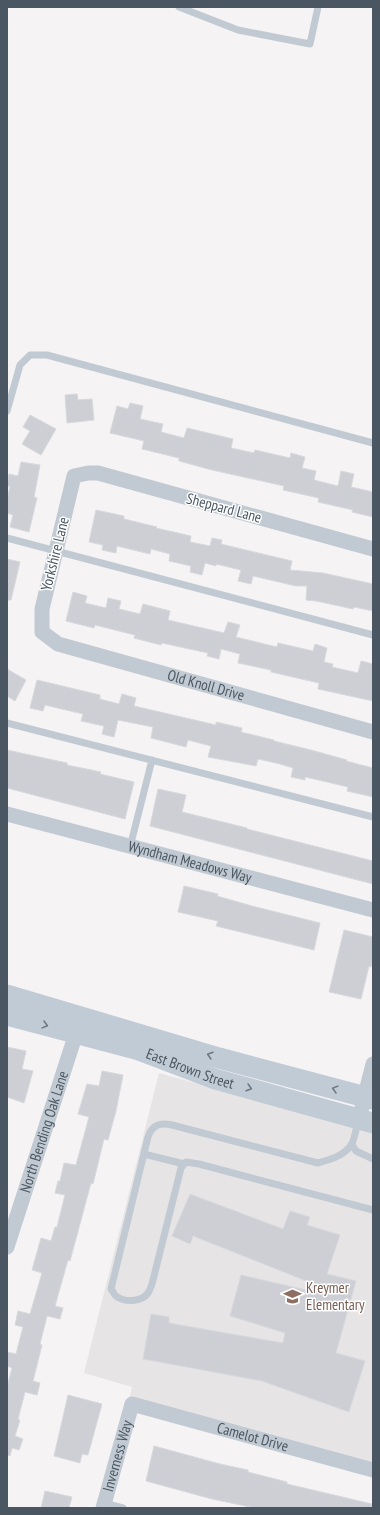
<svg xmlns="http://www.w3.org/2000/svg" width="380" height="1515" font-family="'PT Sans Narrow',sans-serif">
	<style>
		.education { fill: #e6e4e5 }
		.building { fill: #cdcfd5; stroke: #d7d9de }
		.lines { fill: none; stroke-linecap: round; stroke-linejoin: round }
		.service { stroke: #c1cad2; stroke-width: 7 }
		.minor { stroke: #c1cad2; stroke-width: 15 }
		.secondary { stroke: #c1cbd6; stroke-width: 21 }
		.oneway { stroke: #6e7984 }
		.labels { text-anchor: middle; stroke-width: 3; stroke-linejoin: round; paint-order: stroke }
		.street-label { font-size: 15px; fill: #4a5661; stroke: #fff }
		.education-label { font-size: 15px; fill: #785e54; stroke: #fff; text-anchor: start }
	</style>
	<rect width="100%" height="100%" fill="#f5f3f3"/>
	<!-- education -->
	<path class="education" d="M159,1073L373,1132V1467L129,1400L132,1387L84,1373Z"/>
	<!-- building -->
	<path class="building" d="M77,394L78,400L92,399L94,420L67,423L65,395Z
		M130,403L143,406L140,419L163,424L161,432L184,438L187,428L233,439L231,448L254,453L255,450L290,458L291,453L305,457L302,468L316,471L314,480L338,486L341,471L354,474L351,487L373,492V517L352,512L353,510L318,502L319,498L283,490L284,486L212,470L179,461V458L142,449L144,441L110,433L117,406L128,409Z
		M30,415L56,429L41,455L22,444L30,431L23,427Z
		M21,462L40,465L34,497L37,498L29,532L10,527L13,515L7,513V501L10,486H7L9,474L18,476Z
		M96,510L124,516V519L157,527L156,528L191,536L190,542L210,546L212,538L222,540L221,544L292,561L290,570L323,573L373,584V611L354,607L353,609L316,601L306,600L307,586H296L253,576L251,584L238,581L241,570L216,564V566L205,563L202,575L190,572L191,566L169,561L170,554L151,549L150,554L117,546L116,553L102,550L103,545L89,542Z
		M7,559L20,562L11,600H7Z
		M73,592L87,596L85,603L106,608L108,598L121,601L119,609L140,614L143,604L170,611L168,620L224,633L228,622L240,625L236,637L277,647L278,643L313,651L315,644L327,648L324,662L333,664L332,667L358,673L361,661L373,664V701L318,689L319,683L271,672V670L238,663L240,654L221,649L219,659L207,656L208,653L162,643L161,645L134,638L135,635L95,625L94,628L66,621Z
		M7,669L26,680L15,701L7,696Z
		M37,680L100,695V699L119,704L122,694L136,698L134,706L216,725V722L242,728L241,732L274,740V741L311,750L347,760L346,761L373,768V797L347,791L348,787L327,782L305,777V780L291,777L293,768L280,764L258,759L256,766L208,757L211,746L188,740L186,747L151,738L153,727L118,720L114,737L102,734L104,726L81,721L83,714L45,705L43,711L30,708Z
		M7,750L67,763V765L101,772L100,774L134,782L125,819L7,788Z
		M158,789L186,795L182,812L247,828V829L373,861V884L150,826Z
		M184,886L218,894L217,896L252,906L320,923L314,950L216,926L218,921L178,912Z
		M344,930L373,937V958L371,967L369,966L361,999L329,992Z
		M7,1047L26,1051L22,1069L33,1071L24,1103L7,1097Z
		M102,1071L123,1075L116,1111L108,1140L104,1139L93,1184L91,1183L70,1261L68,1260L55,1306L63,1308L60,1319L47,1316L40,1344L42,1345L33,1381L40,1383L37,1395L25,1392L18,1419L20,1420L15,1436L23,1439L19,1450L12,1448L10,1456L7,1455V1387L12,1368L7,1366V1352L16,1354L23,1327L15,1325L18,1311L30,1314L42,1273L32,1270L41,1238L51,1241L55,1227H57L65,1195L55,1193L58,1181H60L64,1163L76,1165L89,1117L78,1114L87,1084L99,1086Z
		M190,1194L283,1229L290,1211L310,1217L307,1225L340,1235L327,1274L356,1281L336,1353L365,1361L349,1412L262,1381L143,1359L151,1314L169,1317V1323L283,1343L285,1333L230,1316L241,1275L306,1290L309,1282L193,1236L190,1244L172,1236Z
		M68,1395L102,1404L88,1455L82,1454L80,1463L54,1456Z
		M154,1446L220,1464L248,1470V1472L287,1482V1484L372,1504V1508H255L212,1499L146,1481Z
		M45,1491L72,1497L69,1508H41Z"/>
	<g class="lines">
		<!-- service -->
		<path class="service" d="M179,7L238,30L310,44L318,7
			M7,411L20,365L30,355H47L373,443
			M7,538L373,635
			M7,723L373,817
			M130,847L152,760
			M358,1121C356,1128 355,1139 351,1145C344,1156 329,1160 318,1163L172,1125C160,1122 152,1125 148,1137L111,1289C113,1291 114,1295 116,1296C125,1303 142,1302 148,1293C150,1290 151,1287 152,1284L181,1168L186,1162L199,1164L373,1210
			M352,1145L356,1151L373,1159
			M144,1154L184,1164
			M104,1503L123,1508"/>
		<!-- minor -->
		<g class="minor">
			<path id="s1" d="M373,549L98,473H88L74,476L42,609V632L58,644L373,732"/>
			<path id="s2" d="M7,814L373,910"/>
			<path d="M359,1119L373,1064"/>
			<path id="s3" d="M7,1247L79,1024"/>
			<path id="s4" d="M103,1508L132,1404L373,1470"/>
		</g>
		<!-- secondary -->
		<g class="secondary">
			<path d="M7,995L219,1058L373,1099"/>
			<path id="s5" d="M7,1015L136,1049L215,1079L373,1123"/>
		</g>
	</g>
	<!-- one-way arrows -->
	<defs><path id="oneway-chevron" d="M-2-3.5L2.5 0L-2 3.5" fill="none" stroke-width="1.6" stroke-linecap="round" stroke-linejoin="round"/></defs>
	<g class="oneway">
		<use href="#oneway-chevron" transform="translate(45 1025) rotate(15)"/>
		<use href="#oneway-chevron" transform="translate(210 1055) rotate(-163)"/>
		<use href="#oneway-chevron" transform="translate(249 1088) rotate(16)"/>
		<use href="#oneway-chevron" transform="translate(335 1089) rotate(-165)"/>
	</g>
	<!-- icons -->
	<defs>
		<symbol id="school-bare" viewBox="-9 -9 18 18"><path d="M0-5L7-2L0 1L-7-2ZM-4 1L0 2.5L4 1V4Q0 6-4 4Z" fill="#8d6e63" stroke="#fff" stroke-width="2.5" paint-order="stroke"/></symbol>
	</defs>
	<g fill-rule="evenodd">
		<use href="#school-bare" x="280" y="1284" width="25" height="25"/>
	</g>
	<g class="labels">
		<!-- street labels -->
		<g class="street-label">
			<text transform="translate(224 508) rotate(15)" y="5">Sheppard Lane</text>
			<text transform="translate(55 554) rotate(-76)" y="5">Yorkshire Lane</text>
			<text dy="5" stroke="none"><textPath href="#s1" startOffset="643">Old Knoll Drive</textPath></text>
			<text dy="5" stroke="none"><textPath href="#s2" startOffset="189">Wyndham Meadows Way</textPath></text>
			<text dy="5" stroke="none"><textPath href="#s5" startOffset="191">East Brown Street</textPath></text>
			<text dy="5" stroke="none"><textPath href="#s3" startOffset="121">North Bending Oak Lane</textPath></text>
			<text dy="5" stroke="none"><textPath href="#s4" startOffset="233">Camelot Drive</textPath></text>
			<text dy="5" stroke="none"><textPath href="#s4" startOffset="54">Inverness Way</textPath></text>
		</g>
		<!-- education labels -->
		<g class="education-label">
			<text x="306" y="1293">Kreymer<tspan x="306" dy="17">Elementary</tspan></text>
		</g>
	</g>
	<!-- border -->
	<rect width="380" height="1515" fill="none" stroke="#4a5661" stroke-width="16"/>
</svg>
